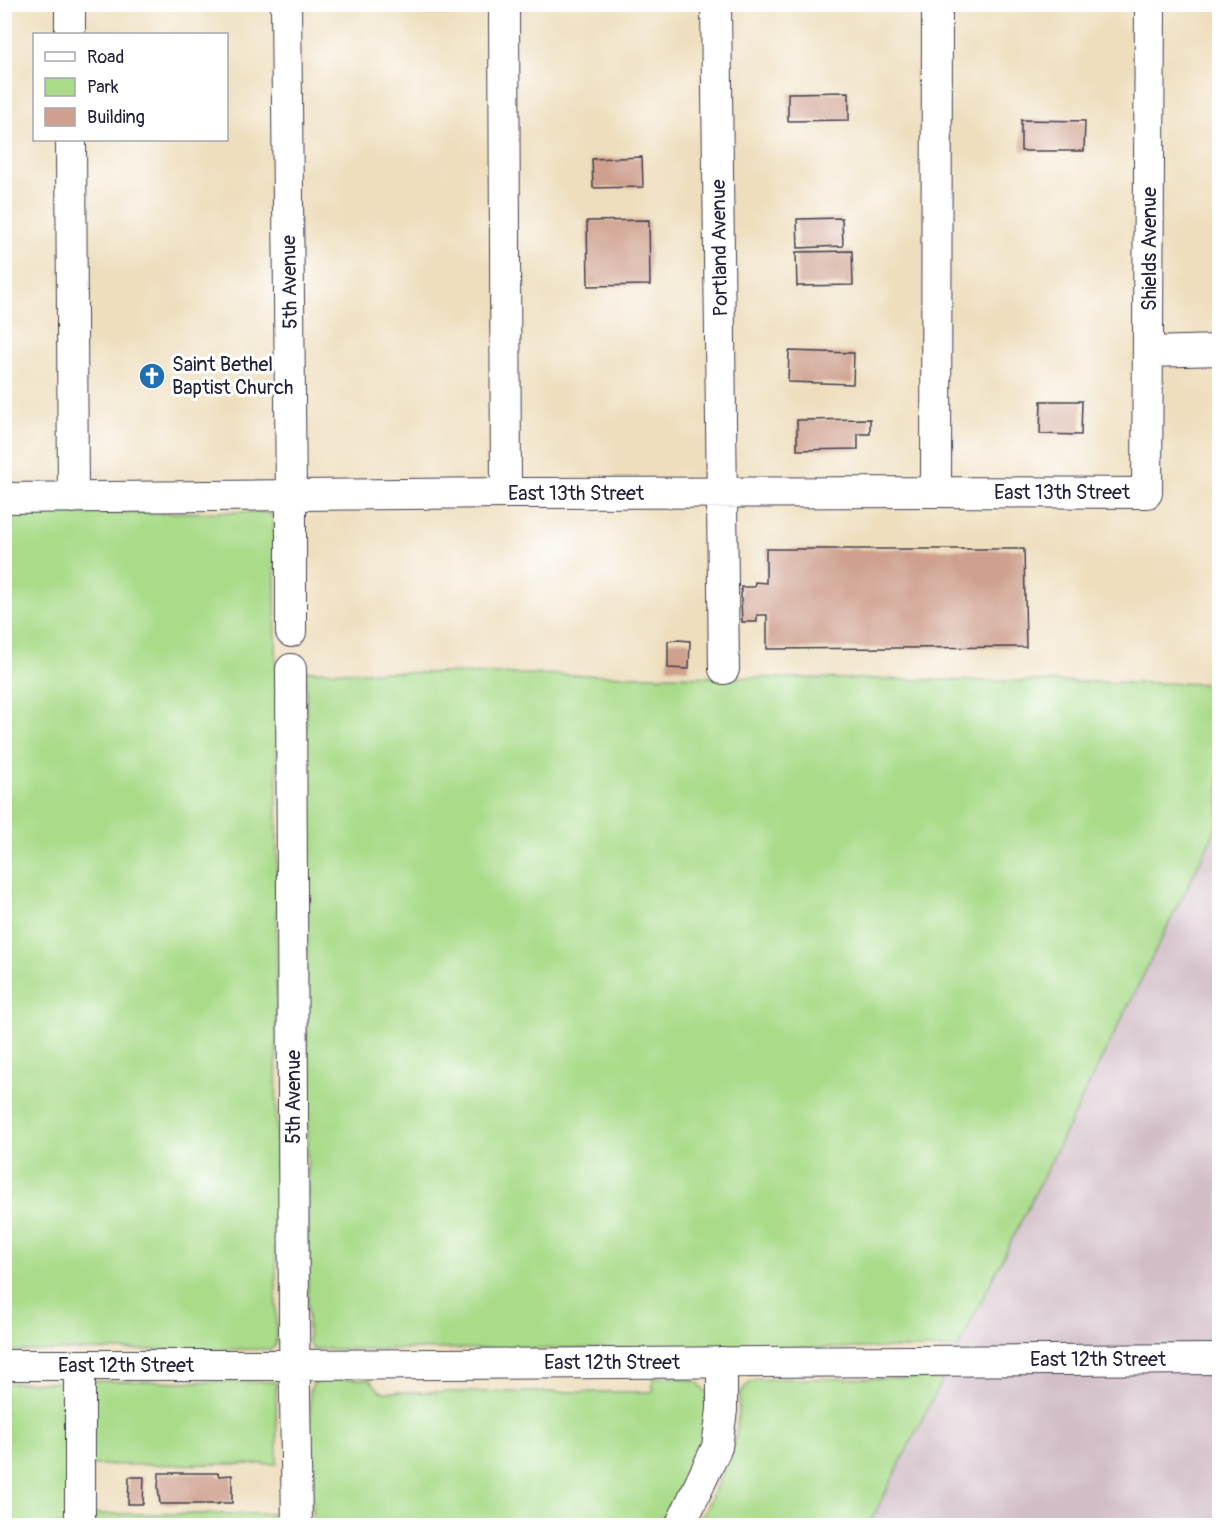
<svg xmlns="http://www.w3.org/2000/svg" width="1224" height="1530" font-family="Pangolin,sans-serif">
	<style>
		.industrial { fill: #d2bdc7 }
		.green { fill: #a9db89; stroke: #667e62; stroke-width: 1.5 }
		.building { fill: #cfa08e }
		.lines { fill: none; stroke-linecap: round; stroke-linejoin: round }
		.minor-casing { stroke: #413e4e; stroke-width: 32 }
		.minor { stroke: #fff; stroke-width: 30 }
		.labels { text-anchor: middle; stroke-width: 6; stroke-linejoin: round; paint-order: stroke }
		.street-label { font-size: 20px; fill: #22223b; stroke: #fff }
		.poi-label { font-size: 20px; fill: #22223b; stroke: #fff; text-anchor: start }
	</style>
	<rect width="100%" height="100%" fill="#fff"/>
	<filter id="ink" filterUnits="userSpaceOnUse"><feTurbulence type="fractalNoise" baseFrequency=".0167" numOctaves="2"/><feDisplacementMap in="SourceGraphic" scale="12" xChannelSelector="R" yChannelSelector="G"/><feConvolveMatrix kernelMatrix="1 2 1 2 8 2 1 2 1" color-interpolation-filters="sRGB"/></filter>
	<filter id="wash" filterUnits="userSpaceOnUse"><feTurbulence type="fractalNoise" baseFrequency=".008" numOctaves="4" result="noise"/><feDisplacementMap in="SourceGraphic" scale="24" xChannelSelector="R" yChannelSelector="G"/><feGaussianBlur stdDeviation="1.35" result="paint"/><feColorMatrix in="noise" values="0 0 0 0 0 0 0 0 0 0 0 0 0 0 0 0 0 1.4 0 .05"/><feComposite in="paint" operator="in"/></filter>
	<g filter="url(#wash)">
		<rect width="100%" height="100%" fill="#eedebd"/>
		<!-- industrial -->
		<path class="industrial" d="M1219,823V1525L869,1526L958,1348Z"/>
		<!-- green -->
		<path class="green" d="M258,512L270,514L274,519L277,702L276,1341L275,1346L271,1349L5,1351L4,514Z
			M306,671L1219,684V823L958,1348L312,1349L308,1341Z
			M658,1377H675L698,1382L708,1395L706,1426L701,1443L663,1525L312,1526L310,1391C312,1384 314,1382 322,1379H369L381,1392H653V1378Z
			M943,1378L869,1525H698L730,1458L736,1436L740,1394C745,1386 750,1381 759,1379Z
			M87,1381L273,1382L276,1384L277,1464L87,1465Z
			M67,1382L73,1525H5L4,1383Z
			M89,1514H279V1525H89Z"/>
		<g id="blocks">
			<!-- building -->
			<path class="building" d="M849,92V120L788,121V93Z
				M1021,120L1085,121L1084,151H1021Z
				M642,157L643,187L593,188L592,159Z
				M842,218L843,246L798,248L797,219Z
				M649,220L650,285L588,286L587,221Z
				M852,251L853,285L797,286L796,252Z
				M789,351L854,353L853,384L788,382Z
				M1041,401H1082L1081,435L1040,434Z
				M870,419V434H858V449L797,450V420Z
				M766,549H1024L1026,647L767,649V615H757V622H742L741,601V587H754L755,582L766,583Z
				M678,640L690,641L689,669L668,668V641Z
				M159,1473H218L219,1476L232,1475V1503H219V1504H160L158,1487Z
				M129,1477H144L143,1504H128Z"/>
		</g>
	</g>
	<g filter="url(#ink)">
		<use href="#blocks" fill-opacity="0" stroke="#413e4e" stroke-width="1.5"/>
		<g class="lines">
			<defs>
				<path id="minor" d="M70,4V34
					M286,4L291,495V632
					M504,4L506,493
					M716,4L724,669
					M71,140L73,498
					M1148,352L1220,350
					M936,492L937,4
					M4,498L506,493L936,492L1147,493L1150,4
					M291,669L294,1328L297,1526
					M4,1365H294L1220,1359
					M80,1365V1526
					M680,1526L717,1447L722,1410V1362"/>
			</defs>
			<!-- minor casing -->
			<use href="#minor" class="minor-casing"/>
			<!-- minor -->
			<use href="#minor" class="minor"/>
		</g>
	</g>
	<!-- icons -->
	<defs>
		<symbol id="church-disc" viewBox="-11 -11 22 22"><circle r="9.5" fill="#1f6fb2" stroke="#fff"/><path d="M-1.2-6h2.4v3.5h3.3v2.4h-3.3V6h-2.4V-.1h-3.3v-2.4h3.3Z" fill="#fff"/></symbol>
	</defs>
	<g fill-rule="evenodd">
		<use href="#church-disc" x="137" y="361" width="30" height="30"/>
	</g>
	<g class="labels">
		<!-- street labels -->
		<g class="street-label">
			<text transform="translate(719 248) rotate(-91)" y="7">Portland Avenue</text>
			<text transform="translate(1149 249) rotate(-90)" y="7">Shields Avenue</text>
			<text transform="translate(289 282) rotate(-91)" y="7">5th Avenue</text>
			<text x="1062" y="499">East 13th Street</text>
			<text x="576" y="500">East 13th Street</text>
			<text transform="translate(293 1097) rotate(-90)" y="7">5th Avenue</text>
			<text x="1098" y="1366">East 12th Street</text>
			<text x="612" y="1369">East 12th Street</text>
			<text x="126" y="1372">East 12th Street</text>
		</g>
		<!-- poi labels -->
		<g class="poi-label">
			<text x="172" y="371">Saint Bethel<tspan x="172" dy="23">Baptist Church</tspan></text>
		</g>
	</g>
	<!-- margin -->
	<rect width="1224" height="1530" fill="none" stroke="#fff" stroke-width="24"/>
	<!-- legend -->
	<rect x="33" y="33" width="195" height="108" fill="#ffffff" stroke="#a7a7b1" stroke-width="1.5"/>
	<rect x="45" y="52" width="30" height="9" fill="#ffffff" stroke="#a7a7b1" stroke-width="1.5"/>
	<text x="87" y="63" font-size="18" fill="#22223b">Road</text>
	<rect x="45" y="78" width="30" height="18" fill="#a9db89" stroke="#a7a7b1" stroke-width="1.5"/>
	<text x="87" y="93" font-size="18" fill="#22223b">Park</text>
	<rect x="45" y="108" width="30" height="18" fill="#cfa08e" stroke="#a7a7b1" stroke-width="1.5"/>
	<text x="87" y="123" font-size="18" fill="#22223b">Building</text>
</svg>
